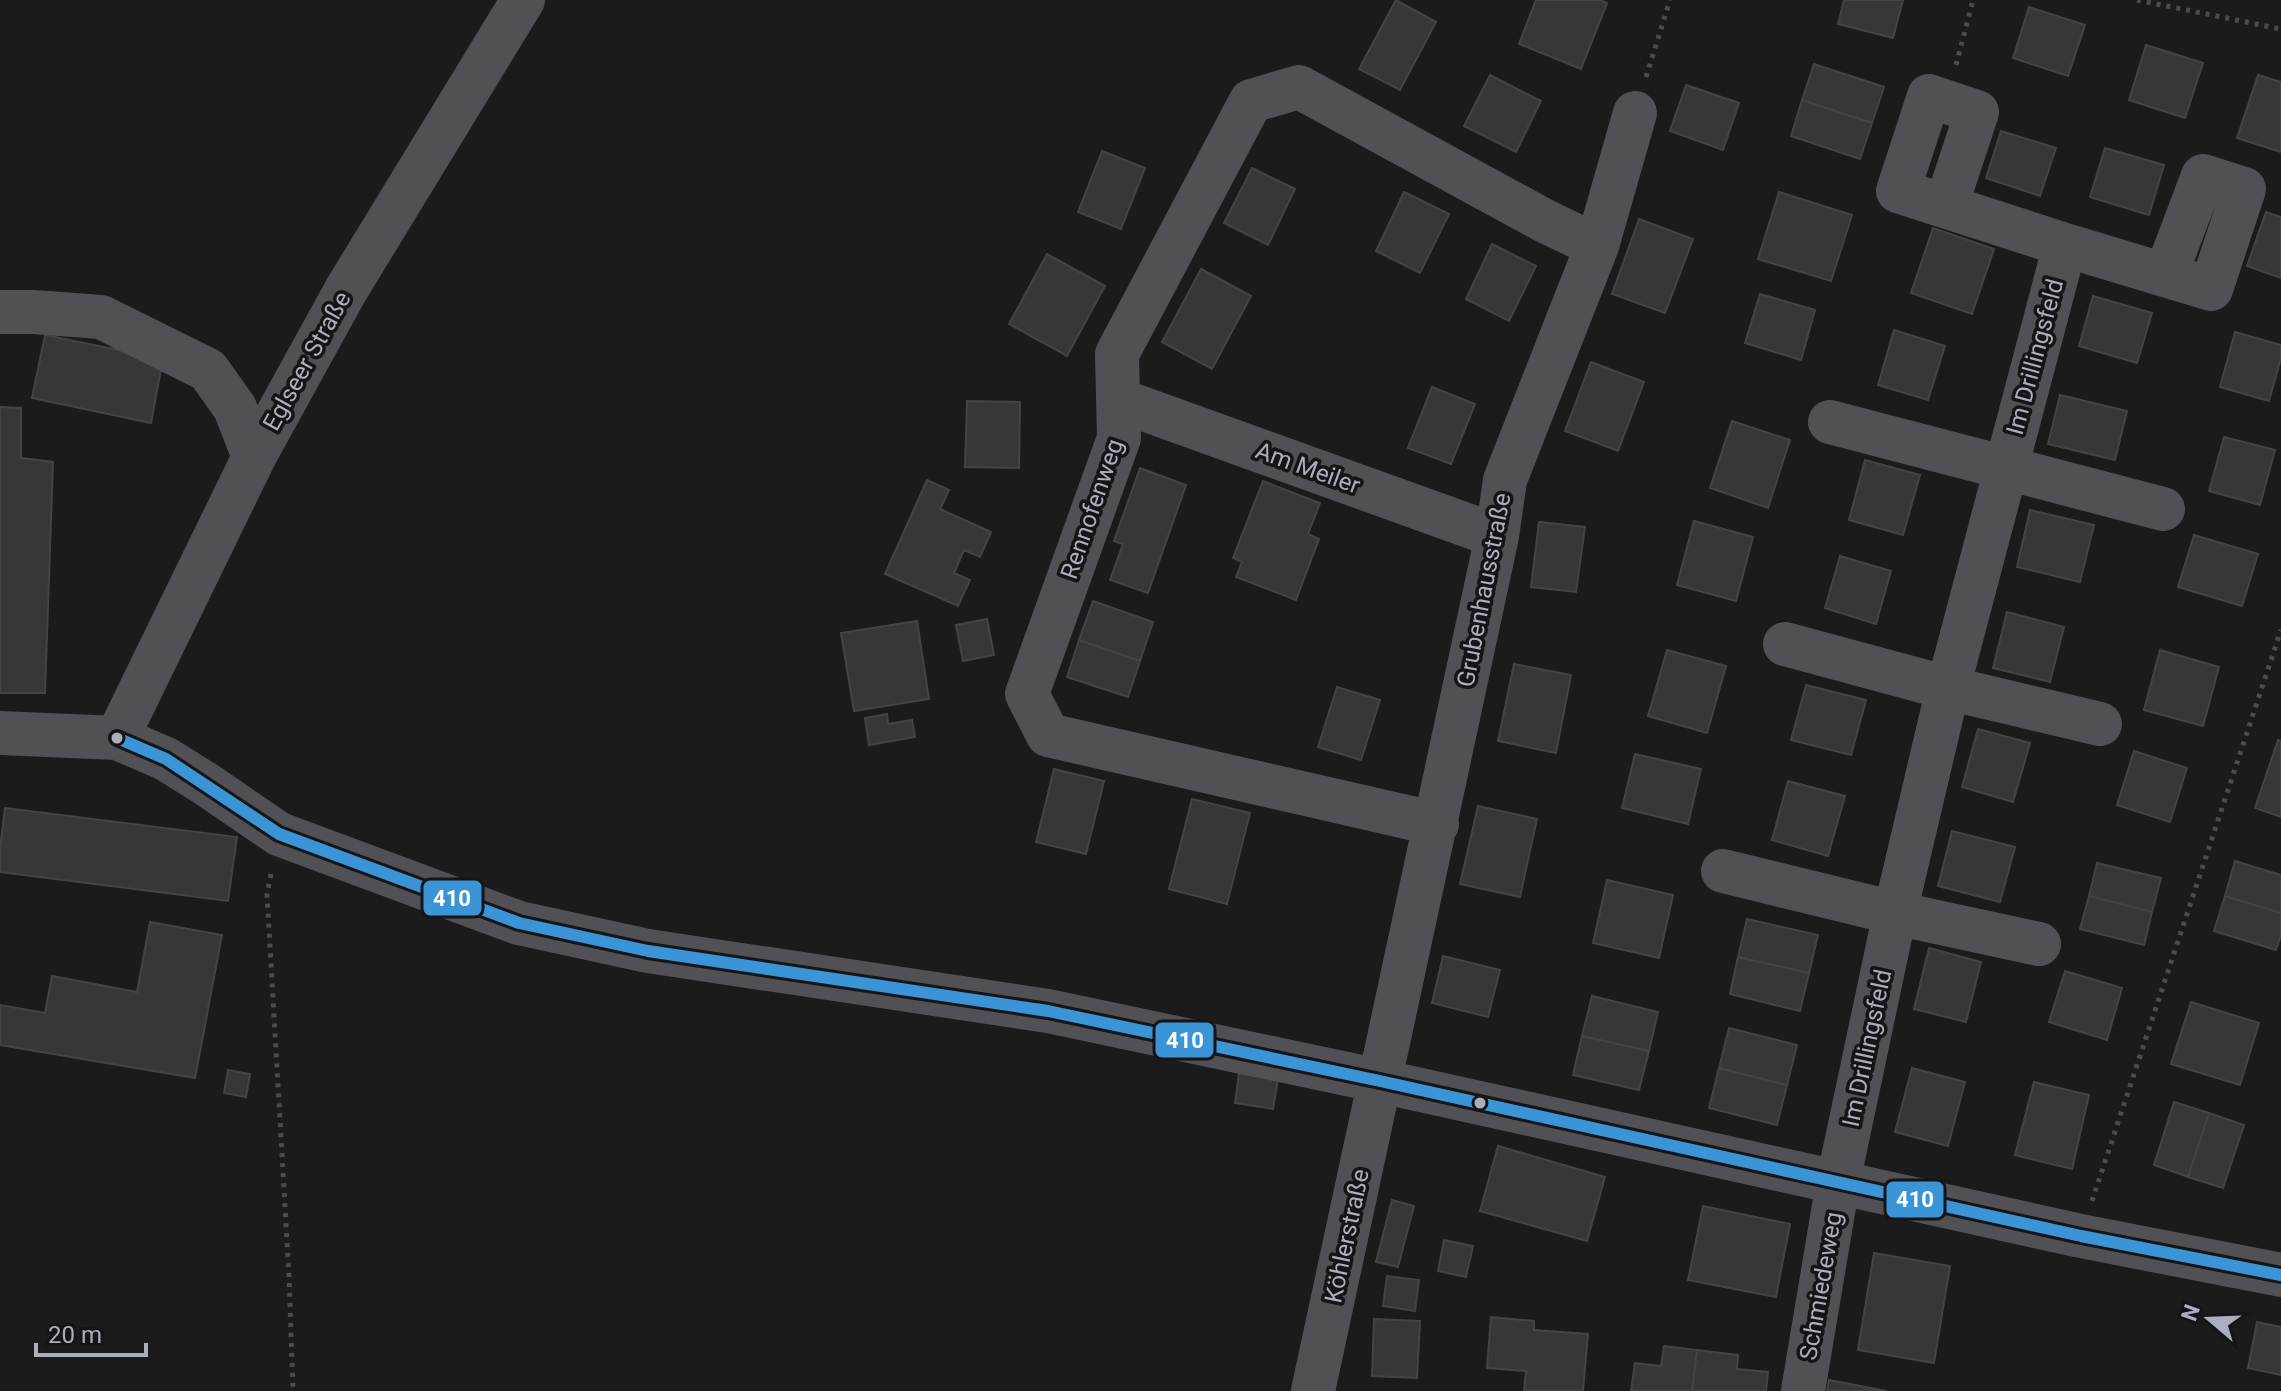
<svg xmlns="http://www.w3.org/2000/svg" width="2281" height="1391" font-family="Roboto,sans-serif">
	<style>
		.building { fill: #373739; stroke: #444447; stroke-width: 2 }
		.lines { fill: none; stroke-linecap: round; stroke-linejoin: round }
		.path { stroke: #4c4c50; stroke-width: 5; stroke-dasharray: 4 6; stroke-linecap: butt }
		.minor { stroke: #515155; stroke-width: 44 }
		.bus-1-casing { stroke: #151517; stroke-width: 18 }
		.bus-1 { stroke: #3a94d6; stroke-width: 12 }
		.bus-dot { fill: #abaebd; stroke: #151517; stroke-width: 3 }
		.labels { text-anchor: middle; stroke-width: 7; stroke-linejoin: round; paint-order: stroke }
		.street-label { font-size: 24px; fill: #abaebd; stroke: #151517 }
		.line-badge { stroke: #151517; stroke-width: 3 }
		.badge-label { font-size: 22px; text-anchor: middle; font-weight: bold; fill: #fff }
	</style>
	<rect width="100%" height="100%" fill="#1b1b1b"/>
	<!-- building -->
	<path class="building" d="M1396,0L1436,22L1400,90L1359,69Z
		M1536,0H1600L1607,3L1581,69L1519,44Z
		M1844,0H1903L1893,38L1838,24Z
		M2029,7L2085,25L2068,76L2013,58Z
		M2146,45L2203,63L2185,118L2129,100Z
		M1814,64L1884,87L1872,123L1802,100Z
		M1490,75L1541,101L1516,152L1464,126Z
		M2258,75L2281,82V152L2237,138Z
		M1686,85L1739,103L1723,150L1670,131Z
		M1802,100L1872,123L1860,159L1791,136Z
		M2001,131L2056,148L2040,196L1986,178Z
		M2105,148L2164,165L2149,215L2090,197Z
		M1102,151L1145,168L1121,229L1078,212Z
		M1252,168L1295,189L1268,245L1224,223Z
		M1404,192L1449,214L1420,273L1376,251Z
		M1779,192L1852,215L1831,281L1758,259Z
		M2266,212L2281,217V278L2247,266Z
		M1639,219L1693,239L1665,313L1612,294Z
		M1933,228L1994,249L1972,314L1911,293Z
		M1492,244L1536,266L1509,321L1466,299Z
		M1047,254L1105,286L1067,356L1009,324Z
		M1201,269L1251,296L1212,369L1162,342Z
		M1760,294L1815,310L1801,360L1745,343Z
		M2093,296L2152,313L2137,363L2079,346Z
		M1894,330L1945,346L1928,400L1878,385Z
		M2235,332L2281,345V358L2269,401L2220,387Z
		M45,335L163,359L151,423L32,398Z
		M1591,362L1644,382L1618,451L1565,431Z
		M1432,387L1475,404L1451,464L1408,448Z
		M2060,395L2127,411L2115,460L2048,444Z
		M967,401L1020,402L1019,468L965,467Z
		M0,407L21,408V458L53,462L45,693H0Z
		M1732,421L1790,440L1768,508L1710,488Z
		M2224,437L2275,450L2260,505L2209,491Z
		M1865,460L1920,475L1903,535L1849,520Z
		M1140,468L1186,485L1148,593L1110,580L1123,544L1114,541Z
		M927,480L949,490L940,509L991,532L980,557L964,550L954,573L970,580L958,606L885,574Z
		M1263,481L1320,503L1308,534L1319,539L1296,600L1236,577L1242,562L1233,558Z
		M2030,510L2094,525L2080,582L2017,567Z
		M1694,521L1753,537L1736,601L1677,585Z
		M1539,522L1585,527L1576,592L1531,587Z
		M2194,535L2258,554L2242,606L2178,587Z
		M1840,556L1891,571L1876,624L1825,608Z
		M1093,601L1153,622L1140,661L1079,640Z
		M2007,612L2064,627L2050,682L1993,668Z
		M987,619L994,655L963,661L956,625Z
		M917,621L929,699L854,711L841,633Z
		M1079,640L1140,661L1128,697L1067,677Z
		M1667,650L1726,666L1707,733L1648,716Z
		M2160,650L2219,667L2203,726L2144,710Z
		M1514,664L1571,675L1556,753L1498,741Z
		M1806,685L1866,700L1851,755L1791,740Z
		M1337,687L1380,700L1361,760L1318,747Z
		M887,714L888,724L912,720L915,737L869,745L865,718Z
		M1978,729L2030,743L2013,802L1962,787Z
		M2278,740L2281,741V817L2255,808Z
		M2134,751L2187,768L2170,822L2117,805Z
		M1635,754L1701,769L1688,824L1622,808Z
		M1054,769L1104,781L1086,854L1036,842Z
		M1788,781L1845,796L1828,856L1772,840Z
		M1192,799L1250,813L1227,904L1169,889Z
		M1478,806L1537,819L1520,897L1460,884Z
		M5,808L237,837L228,901L0,872V849Z
		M1952,831L2015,847L2000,902L1938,886Z
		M2235,861L2281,875V913L2225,896Z
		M2097,863L2161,878L2152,912L2089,896Z
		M1607,880L1673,895L1659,958L1593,943Z
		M2089,896L2152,912L2144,945L2080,929Z
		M2225,896L2281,913V935L2276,950L2214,931Z
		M1747,919L1818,935L1809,973L1738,957Z
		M150,922L222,935L195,1078L0,1045V1005L45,1013L52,976L137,992Z
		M1929,948L1981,962L1966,1022L1914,1009Z
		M1443,956L1500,970L1488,1017L1432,1003Z
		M1738,957L1809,973L1800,1011L1730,994Z
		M2065,971L2122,988L2107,1040L2049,1022Z
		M1592,996L1658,1012L1649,1051L1582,1036Z
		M2191,1002L2259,1023L2240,1085L2171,1064Z
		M1729,1028L1797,1045L1787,1085L1719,1068Z
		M1582,1036L1649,1051L1639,1090L1573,1075Z
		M1719,1068L1787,1085L1777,1125L1709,1108Z
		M1912,1068L1965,1082L1948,1146L1895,1132Z
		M228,1070L250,1074L246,1097L224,1093Z
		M1239,1073L1278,1079L1273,1109L1235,1103Z
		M2034,1082L2089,1095L2072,1169L2015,1155Z
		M2174,1102L2209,1113L2188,1177L2154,1165Z
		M2209,1113L2244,1125L2223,1188L2188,1177Z
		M1498,1146L1605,1177L1587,1241L1480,1211Z
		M1392,1200L1414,1206L1398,1267L1376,1262Z
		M1703,1206L1790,1224L1776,1297L1688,1280Z
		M1444,1240L1473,1246L1466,1277L1438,1271Z
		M1874,1253L1950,1266L1934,1363L1858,1350Z
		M1387,1276L1419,1280L1415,1311L1383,1306Z
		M1491,1317L1534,1321V1330L1588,1334L1583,1391H1524L1526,1371L1487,1368Z
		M1374,1319L1420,1321L1417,1378L1372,1376Z
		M2257,1322L2281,1327V1375L2248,1368Z
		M1664,1346L1697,1350L1692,1391H1631L1635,1363L1661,1366Z
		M1697,1350L1738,1355L1737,1369L1768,1372L1766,1391H1692Z
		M1829,1380L1886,1391H1827Z"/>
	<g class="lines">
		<!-- path -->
		<path class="path" d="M2137,0L2281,29
			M1956,65L1973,0
			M1646,77L1670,0
			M271,874L267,894L289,1276L293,1391
			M2092,1201L2281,630"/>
		<!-- minor -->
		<path class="minor" d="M1946,206L1977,112L1929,96L1898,191L2065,245L2211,289L2244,189L2203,176L2166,274
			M0,312H33L101,317L208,370L235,408L254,457
			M1119,400L1497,536
			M1830,422L2163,509
			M1785,644L1948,688L2100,724
			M0,733L117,738L166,759L206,784L279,834L519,923L648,951L1048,1011L1380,1081L2081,1236L2281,1275
			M117,738L254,457L346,290L523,0
			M1437,824L1048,735L1027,694L1119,438L1117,354L1251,101L1299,87L1543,220L1597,246
			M1723,871L1895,913L2039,944
			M1313,1391L1497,536L1505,480L1597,246L1635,113
			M1803,1391L1838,1182L1895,913L1948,688L2065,245"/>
		<defs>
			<path id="bus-1" d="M117,738L166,759L279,834L519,923L648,951L1048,1011L1380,1081L2081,1236L2281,1275"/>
		</defs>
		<!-- bus-1 casing -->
		<use href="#bus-1" class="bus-1-casing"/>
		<!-- bus-1 -->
		<use href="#bus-1" class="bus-1"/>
	</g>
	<!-- markers -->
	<g class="bus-dot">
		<circle cx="117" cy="738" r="7"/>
		<circle cx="1480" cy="1103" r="7"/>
	</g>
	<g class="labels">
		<!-- street labels -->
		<g class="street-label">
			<text transform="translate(2035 357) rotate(-75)" y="8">Im Drillingsfeld</text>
			<text transform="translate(307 361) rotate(-61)" y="8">Eglseer Straße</text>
			<text transform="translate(1308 468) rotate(20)" y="8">Am Meiler</text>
			<text transform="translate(1092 509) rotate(-71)" y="8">Rennofenweg</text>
			<text transform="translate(1484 590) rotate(-79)" y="8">Grubenhausstraße</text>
			<text transform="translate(1867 1048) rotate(-78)" y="8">Im Drillingsfeld</text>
			<text transform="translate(1347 1236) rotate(-78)" y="8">Köhlerstraße</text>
			<text transform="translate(1821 1286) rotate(-80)" y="8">Schmiedeweg</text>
		</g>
	</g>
	<g class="line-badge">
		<rect x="422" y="879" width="61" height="38" rx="8" fill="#3a94d6"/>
		<rect x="1154" y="1021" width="61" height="38" rx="8" fill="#3a94d6"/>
		<rect x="1885" y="1180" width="60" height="39" rx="8" fill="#3a94d6"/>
	</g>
	<g class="badge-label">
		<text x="452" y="906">410</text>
		<text x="1185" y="1048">410</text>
		<text x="1915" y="1207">410</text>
	</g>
	<!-- north arrow -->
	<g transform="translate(2209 1319) rotate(289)" stroke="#151517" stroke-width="6" paint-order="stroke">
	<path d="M0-6L14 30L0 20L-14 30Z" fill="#abaebd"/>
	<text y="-12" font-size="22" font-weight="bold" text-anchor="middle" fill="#abaebd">N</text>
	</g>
	<!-- scale -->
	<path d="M36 1343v12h110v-12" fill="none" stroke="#abaebd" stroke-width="4"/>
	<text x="48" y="1343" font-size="24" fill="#abaebd" stroke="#151517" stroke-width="6" paint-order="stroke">20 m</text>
</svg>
